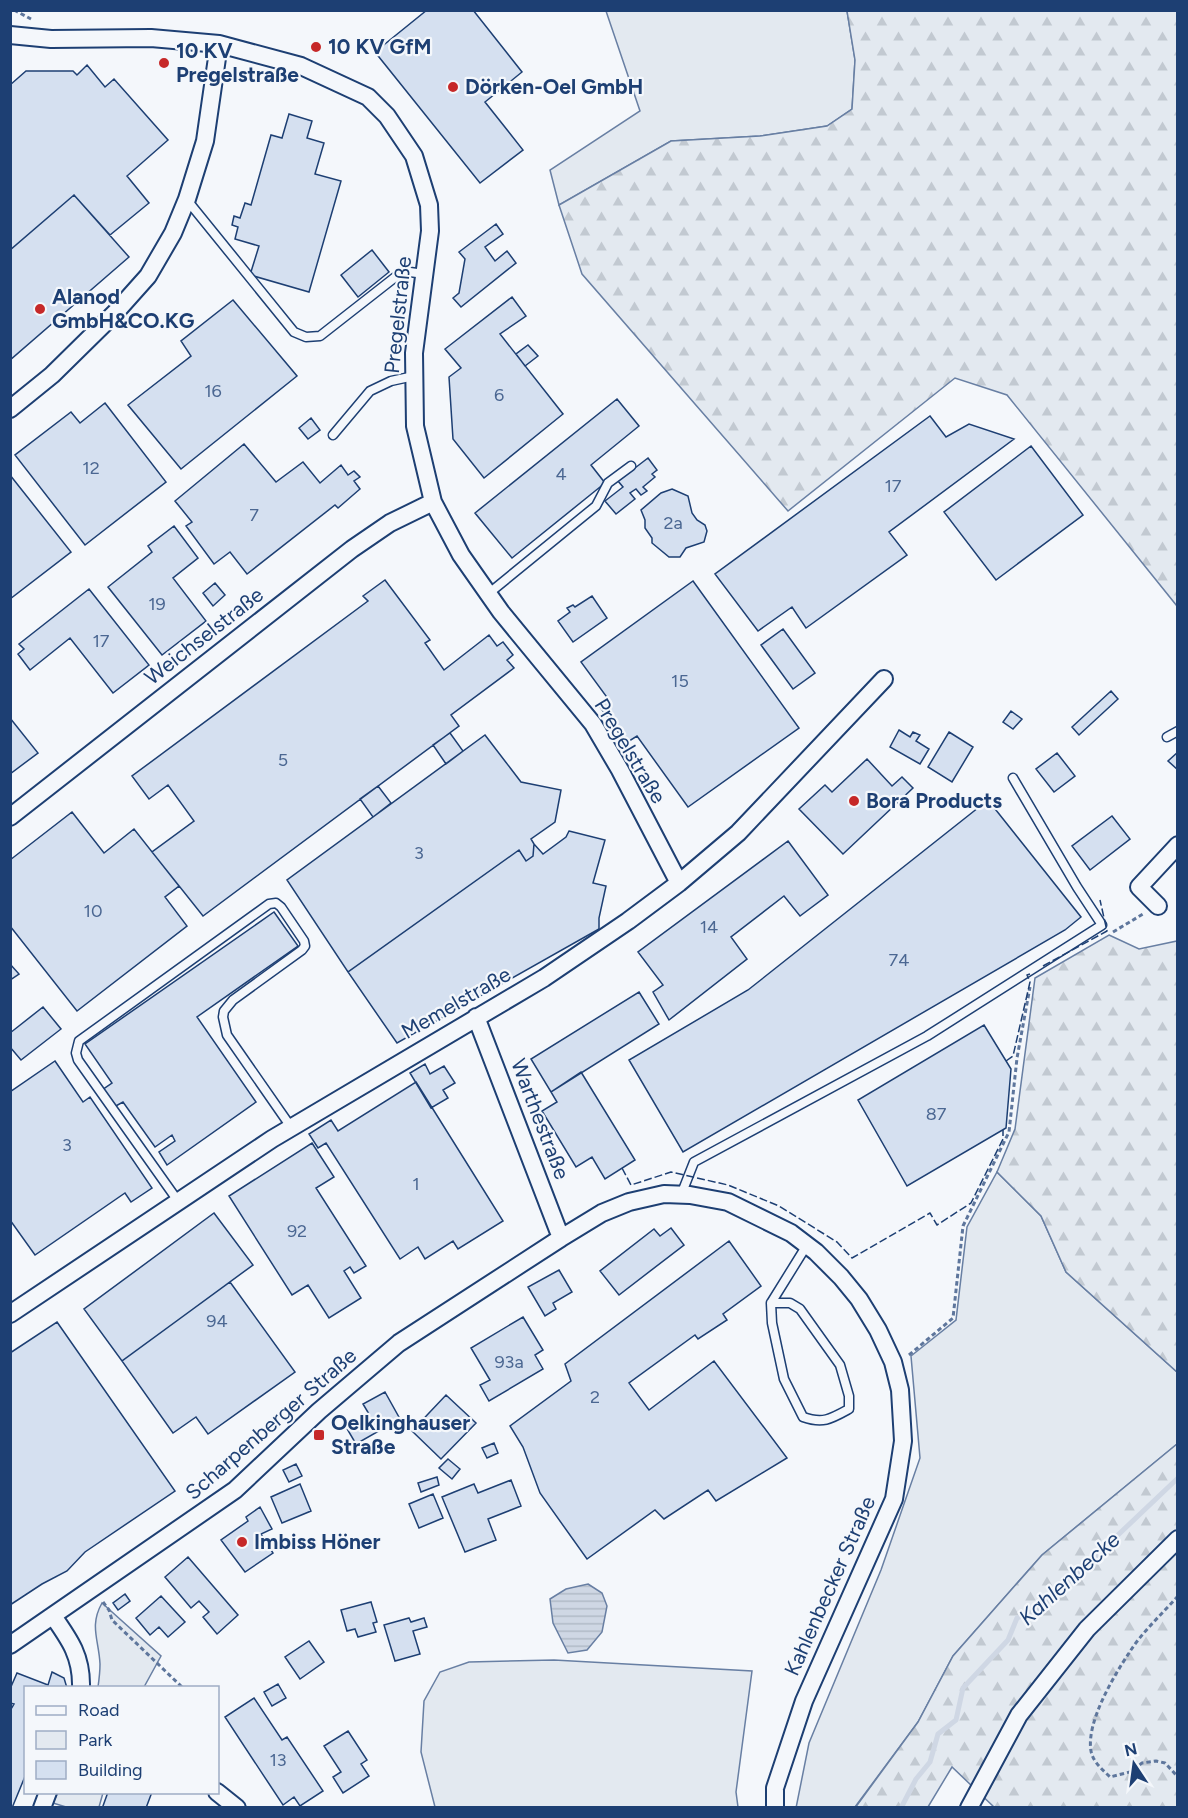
<svg xmlns="http://www.w3.org/2000/svg" width="1188" height="1818" font-family="Figtree,sans-serif">
	<style>
		.green { fill: #e3e9f0; stroke: #687fa3; stroke-width: 1.5 }
		.forest { fill: url(#forest-firs); stroke: #687fa3; stroke-width: 1.5 }
		.water { fill: url(#water-rules); stroke: #687fa3; stroke-width: 1.5 }
		.lines { fill: none; stroke-linecap: round; stroke-linejoin: round }
		.stream { stroke: #cfd7e4; stroke-width: 5 }
		.building { fill: #d5e0f0; stroke: #1d3f73; stroke-width: 1.5 }
		.service-casing { stroke: #1d3f73; stroke-width: 11 }
		.minor-casing { stroke: #1d3f73; stroke-width: 20 }
		.path { stroke: #5e769c; stroke-width: 3; stroke-dasharray: 4.5 3; stroke-linecap: butt }
		.service { stroke: #f4f7fb; stroke-width: 8 }
		.minor { stroke: #f4f7fb; stroke-width: 16 }
		.fence { stroke: #1d3f73; stroke-width: 1.5; stroke-dasharray: 8 3; stroke-linecap: butt }
		.poi-dot { fill: #c62828; stroke: #f4f7fb; stroke-width: 2 }
		.labels { text-anchor: middle; stroke-width: 4.5; stroke-linejoin: round; paint-order: stroke }
		.number-label { font-size: 18px; fill: #4b6792 }
		.poi-label { font-size: 21px; font-weight: bold; fill: #1d3f73; stroke: #f4f7fb; text-anchor: start }
		.street-label { font-size: 21px; fill: #1d3f73; stroke: #f4f7fb }
		.water-label { font-size: 22px; font-style: italic; fill: #1d3f73; stroke: #f4f7fb }
	</style>
	<defs>
		<pattern id="forest-firs" width="22" height="20" patternUnits="userSpaceOnUse" patternTransform="scale(1.5)"><rect width="22" height="20" fill="#e3e9f0"/><path d="M5 1l3.5 6h-7zM16 11l3.5 6h-7z" fill="#c2c9d1"/></pattern>
		<pattern id="water-rules" width="6" height="5" patternUnits="userSpaceOnUse" patternTransform="scale(1.5)"><rect width="6" height="5" fill="#cfd7e4"/><path d="M0 2.5h6" fill="none" stroke="#b1bac7"/></pattern>
	</defs>
	<rect width="100%" height="100%" fill="#f4f7fb"/>
	<!-- green -->
	<path class="green" d="M606,11H847L855,60L852,109L827,126L760,136L671,141L559,205L550,170L640,111Z
		M997,1172L1041,1216L1066,1272L1177,1372V1444L1042,1555L953,1656L918,1722L855,1807L796,1808L809,1743L881,1570L920,1458L911,1356L956,1320L967,1227Z
		M102,1603L161,1656L144,1687H98C99,1680 100,1671 100,1664C99,1640 89,1626 102,1603Z
		M554,1660L752,1671L736,1792L738,1807H435L421,1752L424,1701L440,1672L469,1662Z
		M58,1792H103V1793L99,1807H66L53,1803Z"/>
	<!-- forest -->
	<path class="forest" d="M847,11H1177V606L1007,395L955,378L788,511L582,274L559,205L671,141L760,136L827,126L852,109L855,60Z
		M1109,935L1139,949L1177,941V1372L1066,1272L1041,1216L997,1172L1015,1129L1035,978Z
		M1177,1444V1807H994L952,1767L928,1807L855,1808L918,1722L953,1656L1042,1555Z"/>
	<!-- water -->
	<path class="water" d="M588,1584L602,1593L607,1606L602,1632L587,1650L568,1653L553,1623L550,1599L566,1589Z"/>
	<g class="lines">
		<!-- stream -->
		<path class="stream" d="M901,1808L916,1779L930,1762L938,1734L956,1720L963,1688L1008,1640L1017,1618L1041,1608L1178,1478"/>
	</g>
	<!-- building -->
	<path class="building" d="M427,10H473L522,72L485,102L523,150L480,183L375,52Z
		M314,42L320,44L317,52L311,50Z
		M87,65L105,87L114,79L168,140L127,176L149,203L110,235L74,195L10,250V85L26,71H73L77,75Z
		M289,114L312,121L307,138L324,143L315,174L341,181L309,292L250,275L259,246L235,239L238,227L232,225L234,216L240,218L245,203L251,205L271,135L282,138Z
		M74,195L129,257L10,360V250Z
		M496,224L503,234L485,247L495,261L507,251L516,263L461,307L453,298L459,293L465,259L459,252Z
		M372,250L389,272L358,297L341,275Z
		M512,297L526,316L500,334L563,414L484,478L453,439L449,377L461,368L445,349Z
		M233,300L297,376L181,469L128,405L191,356L181,341Z
		M528,345L538,356L525,366L516,354Z
		M617,399L639,426L591,465L605,483L512,558L475,513Z
		M105,403L166,482L85,545L15,455L71,412L80,423Z
		M930,416L946,437L969,424L1014,439L889,532L907,555L806,628L792,607L758,631L715,574Z
		M311,418L320,430L308,439L299,428Z
		M244,444L276,482L303,462L320,483L341,465L348,475L354,471L360,477L354,481L360,489L338,508L335,505L247,574L230,552L214,564L186,526L192,522L175,501Z
		M1031,446L1083,515L996,580L944,512Z
		M648,458L657,470L652,474L655,477L643,487L647,491L641,495L636,489L630,493L635,499L616,514L605,501L623,487L618,481Z
		M10,475L71,552L10,599Z
		M672,489L688,496L692,513L697,520L705,525L707,531L704,542L686,548L680,557H669L652,543V538L645,528V520L641,510L661,493Z
		M174,526L198,558L173,578L206,621L162,655L108,587L152,552L148,546Z
		M385,580L430,640L425,643L444,670L489,635L497,646L503,642L513,655L507,660L514,668L451,715L459,726L203,916L152,852L194,821L168,785L149,799L132,776L368,601L363,596Z
		M693,581L799,728L688,807L637,736L626,743L600,707L609,700L581,662Z
		M215,583L225,595L213,606L203,593Z
		M89,589L149,665L113,693L70,638L30,670L18,654L24,649L19,644Z
		M592,596L607,618L573,642L558,621L570,612L567,608L573,605L575,607Z
		M783,629L815,673L793,689L761,645Z
		M1111,691L1118,699L1079,735L1072,727Z
		M1011,711L1022,719L1013,729L1003,722Z
		M10,718L38,753L10,774Z
		M899,730L910,737L913,732L920,735L916,741L929,749L920,764L890,747Z
		M949,732L973,747L952,782L928,767Z
		M450,733L463,751L446,764L433,745Z
		M485,735L521,782L561,790L555,822L531,839L534,844L533,856L526,861L519,850L348,972L287,880Z
		M1178,752V770L1168,761Z
		M1057,753L1075,776L1054,792L1036,769Z
		M867,759L892,786L902,777L913,788L843,854L799,809L825,785L832,792Z
		M378,786L391,803L373,817L360,799Z
		M988,800L1081,917L1065,930L683,1152L629,1060L748,990Z
		M72,812L104,853L134,829L179,886L165,897L187,926L77,1011L10,926V860Z
		M1112,816L1130,839L1090,870L1072,846Z
		M569,831L605,840L593,883L606,886L599,918V929L397,1043L348,972L519,850L526,861L533,856L534,844L543,854L566,837Z
		M788,841L828,895L800,916L784,896L731,937L747,959L669,1020L653,992L663,985L638,952Z
		M274,912L298,946L197,1017L256,1102L167,1165L159,1152L175,1141L172,1135L155,1147L123,1102L114,1107L102,1090L112,1083L85,1044Z
		M10,964L19,974L10,980Z
		M639,992L659,1024L551,1092L531,1059Z
		M43,1007L61,1029L21,1060L10,1047V1033Z
		M984,1025L1011,1069L1006,1128L907,1186L858,1100Z
		M55,1061L83,1102L90,1097L152,1188L131,1202L125,1193L35,1255L10,1220V1092Z
		M425,1064L430,1074L444,1066L455,1083L443,1090L448,1098L431,1108L410,1073Z
		M581,1072L635,1160L605,1179L592,1157L576,1167L542,1111L557,1102L551,1092Z
		M416,1082L503,1221L458,1249L453,1241L425,1259L418,1247L400,1259L326,1143L318,1148L309,1134L331,1120L338,1131Z
		M312,1143L334,1177L316,1188L366,1266L354,1273L350,1267L344,1271L361,1298L329,1318L308,1285L292,1295L229,1196Z
		M214,1213L253,1265L122,1361L84,1309Z
		M671,1228L684,1245L619,1295L600,1271L654,1229L660,1236Z
		M729,1241L761,1286L723,1314L727,1320L698,1339L695,1335L629,1383L649,1410L714,1361L787,1458L716,1501L708,1490L664,1519L655,1510L587,1559L540,1493L523,1447L510,1426L571,1381L565,1364Z
		M559,1270L572,1292L553,1303L556,1309L545,1316L528,1287Z
		M230,1282L295,1372L208,1434L196,1417L173,1433L122,1361Z
		M523,1317L543,1350L535,1355L543,1369L489,1401L480,1385L490,1380L471,1348Z
		M57,1322L175,1491L85,1552L67,1571L42,1584L10,1605V1353Z
		M385,1392L400,1419L356,1444L346,1427L369,1414L363,1404Z
		M446,1395L476,1423L441,1459L412,1431Z
		M494,1443L498,1453L487,1458L482,1448Z
		M448,1459L460,1469L452,1479L439,1468Z
		M296,1464L302,1476L289,1482L283,1470Z
		M437,1477L439,1485L421,1492L418,1483Z
		M511,1480L521,1506L488,1519L496,1540L465,1552L442,1497L474,1484L478,1493Z
		M300,1484L311,1511L282,1523L271,1497Z
		M433,1494L443,1518L419,1528L409,1504Z
		M260,1507L272,1529L261,1534L273,1553L245,1572L221,1540L248,1521L246,1517Z
		M188,1557L238,1615L217,1634L203,1617L209,1612L199,1601L191,1608L165,1577Z
		M125,1594L130,1601L118,1610L113,1603Z
		M161,1596L185,1622L168,1637L159,1627L150,1635L136,1618Z
		M371,1602L377,1622L373,1623L376,1632L358,1637L355,1629L347,1631L341,1610Z
		M409,1618L411,1622L424,1618L427,1627L413,1631L420,1654L395,1661L384,1625Z
		M309,1641L324,1662L300,1679L285,1657Z
		M52,1672L64,1678L67,1688H26V1774L12,1808H10V1711L14,1704L10,1703V1689L17,1673L48,1685Z
		M278,1684L286,1698L272,1706L264,1692Z
		M254,1698L282,1740L287,1737L323,1791L300,1806L294,1797L283,1805L225,1717Z
		M348,1731L367,1760L361,1764L369,1776L343,1793L333,1777L341,1772L324,1746Z
		M108,1792H152L146,1808H106L103,1806Z"/>
	<g class="lines">
		<defs>
			<path id="service" d="M187,200L294,332L306,337L320,336L403,271L424,274
				M333,435L370,391L391,381L414,376
				M488,594L596,506L608,483L631,466
				M1167,737L1178,731
				M681,1195L694,1162L927,1036L1102,925L1077,887L1013,778
				M178,1201L78,1060L76,1053L79,1041L269,904L276,903L281,907L304,941L305,946L302,950L233,1000L224,1011L223,1017L227,1035L291,1127
				M771,1303H790L800,1309L840,1365L849,1396V1409C831,1419 823,1424 803,1417L784,1379L772,1323L771,1303L807,1245"/>
			<path id="minor" d="M10,35L51,39L151,38L219,44L301,66L368,97L387,116L414,156L429,205L430,231L414,353L415,426L433,502L461,555L501,612L593,724L620,770L679,883
				M10,409L52,375L115,313L148,276L173,233L187,199L205,141L219,44
				M10,817L352,549L390,523L433,502
				M1158,906L1139,887L1178,845
				M476,1017L561,1238
				M10,1314L272,1139L544,978L628,921L679,883L738,833L884,679
				M53,1616C70,1640 82,1657 81,1688
				M10,1645L235,1490L319,1411L399,1343L561,1238L602,1213L629,1202L664,1194L690,1195L728,1202L791,1233L816,1252L841,1277L859,1299L878,1330L893,1362L900,1390L903,1441L894,1499L804,1701L775,1788V1808
				M217,1792L237,1808
				M42,1808L48,1792
				M969,1808L1019,1715L1087,1629L1178,1539"/>
		</defs>
		<!-- service casing -->
		<use href="#service" class="service-casing"/>
		<!-- minor casing -->
		<use href="#minor" class="minor-casing"/>
		<!-- path -->
		<path class="path" d="M14,10L31,19
			M1113,932L1143,914
			M909,1355L953,1318L963,1226L1009,1132L1017,1058L1030,987
			M1178,1596C1162,1614 1142,1632 1129,1653C1113,1677 1086,1723 1091,1751C1093,1762 1102,1769 1110,1777L1130,1772L1142,1763L1156,1761L1165,1763L1178,1777
			M103,1602L109,1610L112,1620L183,1688"/>
		<!-- service -->
		<use href="#service" class="service"/>
		<!-- minor -->
		<use href="#minor" class="minor"/>
		<!-- fence -->
		<path class="fence" d="M1043,966L1107,931L1100,900
			M1006,1061L1013,1056L1030,982L1027,975L1030,974
			M622,1168L631,1185L671,1172L728,1185L779,1206L837,1242L852,1258L930,1213L937,1225L971,1203L1003,1139V1130"/>
	</g>
	<!-- markers -->
	<g class="poi-dot">
		<circle cx="316" cy="47" r="6"/>
		<circle cx="164" cy="63" r="6"/>
		<circle cx="453" cy="87" r="6"/>
		<circle cx="40" cy="309" r="6"/>
		<circle cx="854" cy="801" r="6"/>
		<rect x="313" y="1429" width="12" height="12" rx="3"/>
		<circle cx="242" cy="1542" r="6"/>
	</g>
	<g class="labels">
		<!-- number labels -->
		<g class="number-label">
			<text x="213" y="397">16</text>
			<text x="499" y="401">6</text>
			<text x="91" y="474">12</text>
			<text x="561" y="480">4</text>
			<text x="893" y="492">17</text>
			<text x="254" y="521">7</text>
			<text x="673" y="529">2a</text>
			<text x="157" y="610">19</text>
			<text x="101" y="647">17</text>
			<text x="680" y="687">15</text>
			<text x="283" y="766">5</text>
			<text x="419" y="859">3</text>
			<text x="93" y="917">10</text>
			<text x="709" y="933">14</text>
			<text x="899" y="966">74</text>
			<text x="936" y="1120">87</text>
			<text x="67" y="1151">3</text>
			<text x="416" y="1190">1</text>
			<text x="297" y="1237">92</text>
			<text x="217" y="1327">94</text>
			<text x="509" y="1368">93a</text>
			<text x="595" y="1403">2</text>
			<text x="278" y="1766">13</text>
		</g>
		<!-- poi labels -->
		<g class="poi-label">
			<text x="328" y="54">10 KV GfM</text>
			<text x="176" y="58">10 KV<tspan x="176" dy="24">Pregelstraße</tspan></text>
			<text x="465" y="94">Dörken-Oel GmbH</text>
			<text x="52" y="304">Alanod<tspan x="52" dy="24">GmbH&amp;CO.KG</tspan></text>
			<text x="866" y="808">Bora Products</text>
			<text x="331" y="1430">Oelkinghauser<tspan x="331" dy="24">Straße</tspan></text>
			<text x="254" y="1549">Imbiss Höner</text>
		</g>
		<!-- street labels -->
		<g class="street-label">
			<text transform="translate(398 315) rotate(-84)" y="7">Pregelstraße</text>
			<text transform="translate(204 636) rotate(-38)" y="7">Weichselstraße</text>
			<text transform="translate(630 751) rotate(59)" y="7">Pregelstraße</text>
			<text transform="translate(456 1003) rotate(-30)" y="7">Memelstraße</text>
			<text transform="translate(540 1119) rotate(69)" y="7">Warthestraße</text>
			<text transform="translate(271 1424) rotate(-41)" y="7">Scharpenberger Straße</text>
			<text transform="translate(830 1586) rotate(-66)" y="7">Kahlenbecker Straße</text>
		</g>
		<!-- water labels -->
		<g class="water-label">
			<text transform="translate(1069 1578) rotate(-42)" y="8">Kahlenbecke</text>
		</g>
	</g>
	<!-- border -->
	<rect width="1188" height="1818" fill="none" stroke="#1d3f73" stroke-width="24"/>
	<!-- legend -->
	<rect x="24" y="1686" width="195" height="108" fill="#f4f7fb" stroke="#9eadc5" stroke-width="1.5"/>
	<rect x="36" y="1706" width="30" height="9" fill="#f4f7fb" stroke="#9eadc5" stroke-width="1.5"/>
	<text x="78" y="1716" font-size="18" fill="#1d3f73">Road</text>
	<rect x="36" y="1731" width="30" height="18" fill="#e3e9f0" stroke="#9eadc5" stroke-width="1.5"/>
	<text x="78" y="1746" font-size="18" fill="#1d3f73">Park</text>
	<rect x="36" y="1761" width="30" height="18" fill="#d5e0f0" stroke="#9eadc5" stroke-width="1.5"/>
	<text x="78" y="1776" font-size="18" fill="#1d3f73">Building</text>
	<!-- north arrow -->
	<g transform="translate(1134 1764) rotate(347)" stroke="#f4f7fb" stroke-width="4.5" paint-order="stroke">
	<path d="M0-4.5L10 22L0 15L-10 22Z" fill="#1d3f73"/>
	<text y="-9" font-size="16" font-weight="bold" text-anchor="middle" fill="#1d3f73">N</text>
	</g>
</svg>
